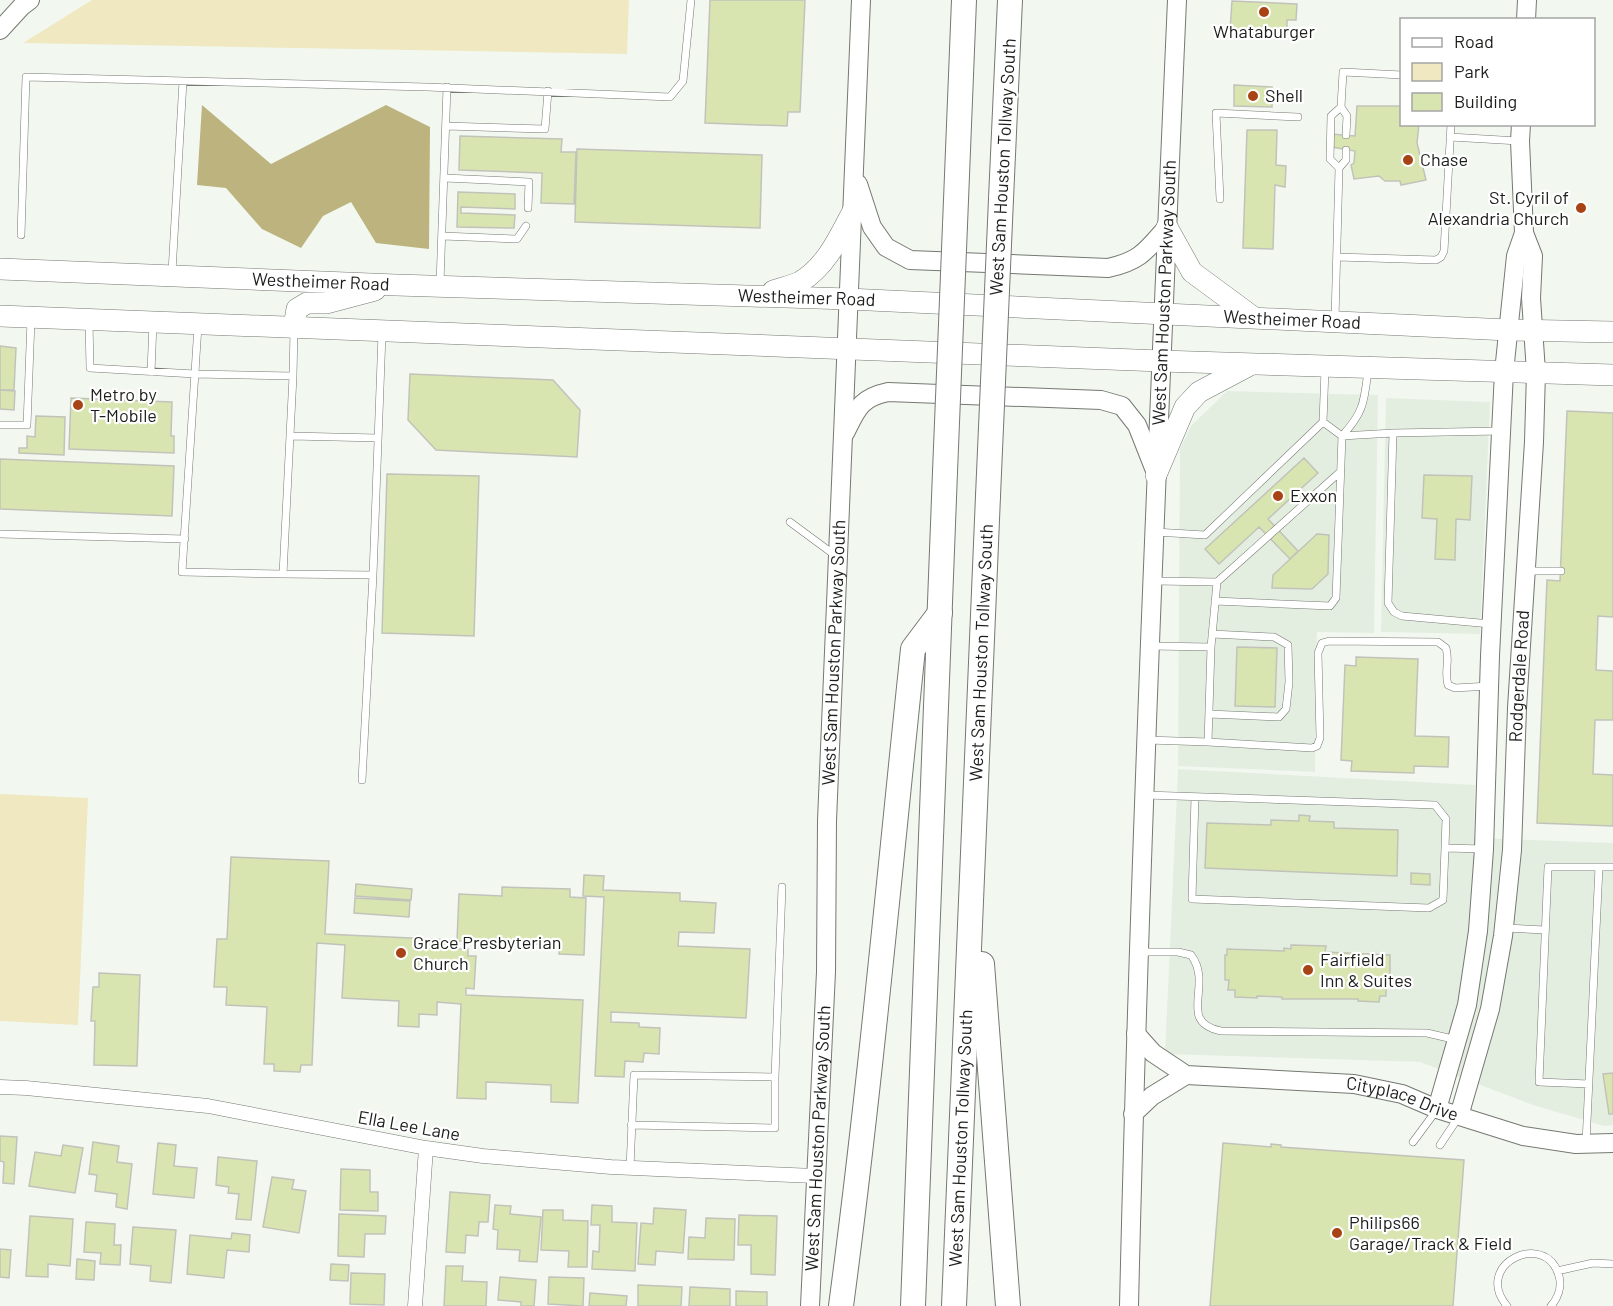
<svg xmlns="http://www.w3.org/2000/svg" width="1613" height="1306" font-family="Barlow,sans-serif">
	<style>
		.built { fill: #e4eee0 }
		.green { fill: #efe8c0 }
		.forest { fill: #bcb37e }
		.building { fill: #d9e5b0; stroke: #c1c3ba; stroke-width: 1.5 }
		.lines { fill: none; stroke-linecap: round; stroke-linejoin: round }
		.lane-casing { stroke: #747972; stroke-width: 8 }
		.street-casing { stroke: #747972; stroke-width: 15 }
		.secondary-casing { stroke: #747972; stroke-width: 20 }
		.primary-casing { stroke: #747972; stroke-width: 22 }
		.highway-casing { stroke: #747972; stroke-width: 26 }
		.lane { stroke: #fff; stroke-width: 7 }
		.street { stroke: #fff; stroke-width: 14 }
		.secondary { stroke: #fff; stroke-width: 18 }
		.primary { stroke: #fff; stroke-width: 21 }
		.highway { stroke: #fff; stroke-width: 24 }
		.highway-bridge-casing { stroke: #747972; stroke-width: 26; stroke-linecap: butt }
		.highway-bridge { stroke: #fff; stroke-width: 24 }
		.poi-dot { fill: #a74314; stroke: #fff; stroke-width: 2 }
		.labels { text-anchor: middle; stroke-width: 4.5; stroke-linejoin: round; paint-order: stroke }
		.poi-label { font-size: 18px; fill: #1c1e1b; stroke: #fff; text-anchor: start }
		.street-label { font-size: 18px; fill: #1c1e1b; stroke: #fff }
	</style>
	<rect width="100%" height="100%" fill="#f2f8f0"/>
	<!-- built -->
	<path class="built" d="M1227,391L1378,395L1374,633L1317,632L1315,772L1178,766L1180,449L1191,426Z
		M1386,398L1490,402L1480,634L1381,632Z
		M1178,769L1475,785L1474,838L1613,843V1125L1604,1126L1533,1105L1420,1062L1165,1054Z"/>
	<!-- green -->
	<path class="green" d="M92,0H629L627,54L23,43Z
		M0,794L88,798L78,1025L0,1021Z"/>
	<!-- forest -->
	<path class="forest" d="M202,105L271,164L386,105L430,127L429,249L376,243L351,202L323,216L301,248L262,229L226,188L197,185Z"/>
	<!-- building -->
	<path class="building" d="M710,0H805L800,112H788L787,126L705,123Z
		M1232,1L1297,4L1296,20H1287V34L1230,31Z
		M1234,85L1272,87V107L1234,106Z
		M1357,106H1402V124H1419L1417,143L1426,180L1401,185L1400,181H1385L1379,176L1354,179L1351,165L1354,163L1355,151L1332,147V134L1355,136Z
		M1247,130H1277L1276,165L1286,166L1285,187L1275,185L1273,249L1243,248Z
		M460,136L562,139L561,152H576L574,204L541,203L542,173L459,170Z
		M577,149L762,155L760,228L575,222Z
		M458,192L515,194V209L461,207V213L515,215L514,228L457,227Z
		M0,346L16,348L14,390H0Z
		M410,374L553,380L580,410L577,457L436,450L408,420Z
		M0,390L15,391L14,410L0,409Z
		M71,398L172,402L171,436H174V453L69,449Z
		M1567,411L1613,413V617L1598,616L1596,670L1613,671V720H1595L1593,774L1613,775V826L1537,823L1547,580L1560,581Z
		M36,416L65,417L64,455L19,453V448H27V436L35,437Z
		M1304,458L1318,473L1268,519L1298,551L1290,559L1259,527L1219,564L1205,549Z
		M0,459L174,466L172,516L0,509Z
		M387,474L479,476L474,636L382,633Z
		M1424,475L1472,476L1470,520L1456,519L1455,560L1435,559L1437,519L1422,518Z
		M1317,534L1329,535L1328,574L1312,589L1272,588L1273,575Z
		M1237,647L1277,648L1275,707L1235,706Z
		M1356,657L1418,659L1415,736L1449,737L1448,767L1414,766V773L1351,771L1352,761L1341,760L1345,665L1356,666Z
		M1299,815L1310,816L1309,821L1334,822V828L1398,830L1397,876L1205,868L1207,823L1271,825V820L1299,821Z
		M231,857L329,861L325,934L453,940V949H468V956H476L474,989L466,988V995L583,1000L578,1103L551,1102V1085L486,1082V1099L457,1098L461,1004L437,1002V1015L419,1014V1027L398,1026L399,1001L342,998L345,945L317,943L312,1065H301L300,1072L274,1071V1064H264L267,1007L226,1005L227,987H214L217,939H227Z
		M1411,873L1430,874V885L1411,884Z
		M584,875L604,876L603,890L680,893V901L716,903L714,933L679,932L678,946L750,949L746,1018L611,1012V1022L639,1023V1027L660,1028L659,1054L644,1053L643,1062L625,1061L624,1077L595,1076L604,897L583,896Z
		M356,884L412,889L411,900L355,896Z
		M502,887L570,889V897L586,898L584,955L559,954L560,945L457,941L459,894L502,896Z
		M355,898L410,901L409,917L354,913Z
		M1291,945L1326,946L1325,952L1390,955V983L1386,982V996H1380L1379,1002L1358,1001V999H1282V997L1257,996V998L1235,997V990H1228L1229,980H1225V955H1227V949L1284,951V948L1291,949Z
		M99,973L140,975L137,1066L94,1065L95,1021H91L93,987H99Z
		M1613,1073V1114H1609L1603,1074Z
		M0,1136L17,1137L14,1184L3,1183L4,1162L0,1161Z
		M93,1142L119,1146L117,1162L132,1164L127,1209L116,1207L117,1194L95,1191L97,1175L89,1174Z
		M158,1143L176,1145L174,1166L197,1168L194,1198L153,1194Z
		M1223,1143L1271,1147V1144L1281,1145V1147L1464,1160L1453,1306H1210Z
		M63,1145L83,1148L75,1193L29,1186L35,1152L61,1156Z
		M218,1157L257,1161L251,1220L236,1219L239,1194L228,1193L229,1187L216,1185Z
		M341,1169L370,1170V1192H378V1211L340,1210Z
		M272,1177L294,1180L292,1189L306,1191L299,1233L263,1227Z
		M450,1192L490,1195L488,1222H479L478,1236L466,1235L465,1253L446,1252Z
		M495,1205L511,1206L510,1214L541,1217L537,1262L519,1261L520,1250L497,1249L498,1230L493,1229Z
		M592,1205L612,1206V1222L637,1223L635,1271L592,1269L593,1251L599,1252L600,1225H591Z
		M654,1208L686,1210L683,1253L656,1251L655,1265L638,1264L641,1223L653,1224Z
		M543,1210H563V1220L588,1221L587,1267H568L569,1251L541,1250Z
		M339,1214L386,1216L385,1234H365L364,1257L338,1256Z
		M739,1215L777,1216L775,1275L751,1274V1245H738Z
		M30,1216L73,1219L70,1266L48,1264V1277L26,1276Z
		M706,1218L735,1219L734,1260L688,1259L689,1237L705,1238Z
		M86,1222L115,1224L114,1245H121L120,1265L100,1264L101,1253L84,1252Z
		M133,1227L176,1230L171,1283L150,1281L151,1266L130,1264Z
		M232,1233L250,1235L249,1252L227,1250L224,1278L187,1274L190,1235L231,1239Z
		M0,1249L11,1250L9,1278L0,1277Z
		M77,1259L95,1261L94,1280L76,1279Z
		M331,1264L349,1265L348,1281L330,1280Z
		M446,1266H463L462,1281L487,1282L486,1306H444Z
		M351,1273L385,1274L384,1305L350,1304Z
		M500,1277L536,1280L534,1306H521V1302L498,1300Z
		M549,1277L584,1278L583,1306L548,1304Z
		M638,1285L682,1287L681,1306H638Z
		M690,1287L730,1289V1306H689Z
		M736,1291L767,1292V1306H736Z
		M590,1293L627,1296L626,1306H589Z"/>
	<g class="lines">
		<defs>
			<path id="lane" d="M446,126L545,129L548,91
				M1346,135L1347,116L1341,107L1343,72L1402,75
				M1450,137L1519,141
				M1339,168L1330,159L1331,116L1341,107
				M445,178L529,182L528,208
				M1220,199L1216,113L1298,117
				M21,235L26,77L427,87L670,97L683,81L691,0
				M443,236L517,239L526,226
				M1337,257L1436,260L1441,257L1444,251L1451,124
				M172,272L183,81
				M440,283L447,87
				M1335,319L1339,168L1346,160V150
				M89,321L90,368L195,374L293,376L294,329
				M198,326L182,572L283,574
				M1325,369L1323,422L1342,436L1393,433
				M151,372L153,323
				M293,376L283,574L373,575L382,334
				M0,425H27L31,320
				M291,436L378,438
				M790,522L836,556
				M1155,532L1205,535L1323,422
				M0,534L185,539
				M1527,571H1561
				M1217,582L1340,472
				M1215,601L1330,606L1336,598L1342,436C1364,412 1364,402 1368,371
				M1491,624L1402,616L1394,612L1388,603L1393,433L1501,431
				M1150,646L1211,647L1217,582L1155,581
				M1209,714L1279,717L1286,709L1289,682L1288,645L1274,637L1212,634
				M1147,740L1208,742L1211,647
				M1208,742L1312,748L1317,746L1320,738L1318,653L1322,643L1329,641L1438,642L1446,648C1450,660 1444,672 1448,685L1455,688L1489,686
				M362,780L373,575
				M1146,795L1435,805L1446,819L1445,848L1484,849
				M1195,797L1192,899L1429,908L1443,900L1445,848
				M1506,928L1545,930
				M1139,952H1178L1191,955C1214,985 1176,1022 1221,1031L1427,1033L1457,1040
				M1589,1084L1539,1082L1548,867H1599
				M631,1125L775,1128V1077
				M1413,1142L1436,1111
				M1586,1143L1599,867H1613
				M1440,1145L1458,1118
				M630,1168L634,1075L775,1077L782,887
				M1557,1271L1593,1263L1613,1264
				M1507,1306C1472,1264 1546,1229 1559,1276C1562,1287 1558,1298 1551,1306"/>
			<path id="street" d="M0,1087L26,1088L208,1106L426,1148L483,1156L611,1167L815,1176
				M415,1306L426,1148"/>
			<g id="secondary">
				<path d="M1526,20L1527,0"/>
				<path d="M0,30L22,6L30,0"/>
				<path d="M858,184L872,227L886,247L910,260L1108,268C1140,261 1146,251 1167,227"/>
				<path d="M845,433C857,409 860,398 888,392L1101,400L1122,406L1137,425L1154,468"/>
				<path id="s1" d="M1136,1034L1153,1053L1186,1075L1354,1084L1402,1094L1437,1109L1523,1136L1576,1144L1613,1143"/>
				<path d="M1437,1109L1467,1005L1478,931L1484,849L1490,656L1504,372L1516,256L1524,233"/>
				<path d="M1133,1114L1152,1096L1186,1075"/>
				<path id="s2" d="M1459,1116L1490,1009L1503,936L1512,850L1517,708L1534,442L1536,372L1531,298L1533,256L1524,233L1520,141L1521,124"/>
				<path id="s3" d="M810,1306L826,972L827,821L861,0"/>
				<path id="s4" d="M1129,1306C1139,870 1158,435 1177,0"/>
			</g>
			<g id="primary">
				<path d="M1167,227L1192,272L1253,317"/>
				<path id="s5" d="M0,269L396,285L848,299L1508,330L1613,332"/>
				<path d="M773,291C781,288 792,286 800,282C826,267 840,236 853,211"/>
				<path d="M0,316L1161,361L1613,375"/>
				<path d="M294,326L297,309L307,303H326L375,290"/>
				<path d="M1156,475L1185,407L1199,392L1250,365"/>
			</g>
			<g id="highway">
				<path d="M1001,199L1010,0"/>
				<path d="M955,225L964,0"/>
				<path d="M982,964L1008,1306"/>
				<path d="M841,1306C870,1088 890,868 913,649L940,613"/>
				<path d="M913,1306L945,472"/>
				<path id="s6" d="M954,1306L988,496"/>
			</g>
		</defs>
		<!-- lane casing -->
		<use href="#lane" class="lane-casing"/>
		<!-- street casing -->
		<use href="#street" class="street-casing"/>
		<!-- secondary casing -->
		<use href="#secondary" class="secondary-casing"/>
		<!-- primary casing -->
		<use href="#primary" class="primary-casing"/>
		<!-- highway casing -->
		<use href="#highway" class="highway-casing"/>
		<!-- lane -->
		<use href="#lane" class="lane"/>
		<!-- street -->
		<use href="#street" class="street"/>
		<!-- secondary -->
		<use href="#secondary" class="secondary"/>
		<!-- primary -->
		<use href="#primary" class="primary"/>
		<!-- highway -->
		<use href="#highway" class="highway"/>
		<defs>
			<path id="highway-bridge" d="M945,472L955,225
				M988,496L1001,199"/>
		</defs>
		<!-- highway-bridge casing -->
		<use href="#highway-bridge" class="highway-bridge-casing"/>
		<!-- highway-bridge -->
		<use href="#highway-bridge" class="highway-bridge"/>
	</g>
	<!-- markers -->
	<g class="poi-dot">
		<circle cx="1264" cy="12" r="6"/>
		<circle cx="1253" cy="96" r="6"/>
		<circle cx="1408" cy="160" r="6"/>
		<circle cx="1581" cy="208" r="6"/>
		<circle cx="78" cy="405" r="6"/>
		<circle cx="1278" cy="496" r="6"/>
		<circle cx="401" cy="953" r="6"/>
		<circle cx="1308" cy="970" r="6"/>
		<circle cx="1337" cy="1233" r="6"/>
	</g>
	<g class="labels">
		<!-- poi labels -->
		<g class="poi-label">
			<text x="1264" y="38" text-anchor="middle">Whataburger</text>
			<text x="1265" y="102">Shell</text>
			<text x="1420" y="166">Chase</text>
			<text x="1569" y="204" text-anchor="end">St. Cyril of<tspan x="1569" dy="21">Alexandria Church</tspan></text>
			<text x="90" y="401">Metro by<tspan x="90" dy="21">T-Mobile</tspan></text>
			<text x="1290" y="502">Exxon</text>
			<text x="413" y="949">Grace Presbyterian<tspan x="413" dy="21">Church</tspan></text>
			<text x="1320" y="966">Fairfield<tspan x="1320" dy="21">Inn &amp; Suites</tspan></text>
			<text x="1349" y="1229">Philips66<tspan x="1349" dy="21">Garage/Track &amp; Field</tspan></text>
		</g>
		<!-- street labels -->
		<g class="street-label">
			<text transform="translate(1003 167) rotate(-87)" y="6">West Sam Houston Tollway South</text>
			<text dy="6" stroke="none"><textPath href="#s5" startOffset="321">Westheimer Road</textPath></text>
			<text dy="6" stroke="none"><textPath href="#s4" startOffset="1014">West Sam Houston Parkway South</textPath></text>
			<text dy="6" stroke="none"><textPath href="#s5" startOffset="807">Westheimer Road</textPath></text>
			<text dy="6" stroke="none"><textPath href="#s5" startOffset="1293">Westheimer Road</textPath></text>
			<text dy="6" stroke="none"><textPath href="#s3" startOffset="654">West Sam Houston Parkway South</textPath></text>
			<text dy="6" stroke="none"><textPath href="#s6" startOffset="654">West Sam Houston Tollway South</textPath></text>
			<text dy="6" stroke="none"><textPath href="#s2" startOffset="446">Rodgerdale Road</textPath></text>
			<text dy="6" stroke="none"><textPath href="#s1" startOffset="284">Cityplace Drive</textPath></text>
			<text transform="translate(409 1126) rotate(10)" y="6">Ella Lee Lane</text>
			<text dy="6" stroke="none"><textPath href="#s3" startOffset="168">West Sam Houston Parkway South</textPath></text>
			<text dy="6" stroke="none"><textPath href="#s6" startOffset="168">West Sam Houston Tollway South</textPath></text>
		</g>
	</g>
	<!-- legend -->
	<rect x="1400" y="18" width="195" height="108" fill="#ffffff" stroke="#a4a5a4" stroke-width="1.5"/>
	<rect x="1412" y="38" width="30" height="9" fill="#ffffff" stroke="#a4a5a4" stroke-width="1.5"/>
	<text x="1454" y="48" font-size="18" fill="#1c1e1b">Road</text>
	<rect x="1412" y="63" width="30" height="18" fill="#efe8c0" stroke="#a4a5a4" stroke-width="1.5"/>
	<text x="1454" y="78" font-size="18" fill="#1c1e1b">Park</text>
	<rect x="1412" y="93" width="30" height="18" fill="#d9e5b0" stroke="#a4a5a4" stroke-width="1.5"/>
	<text x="1454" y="108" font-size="18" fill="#1c1e1b">Building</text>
</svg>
